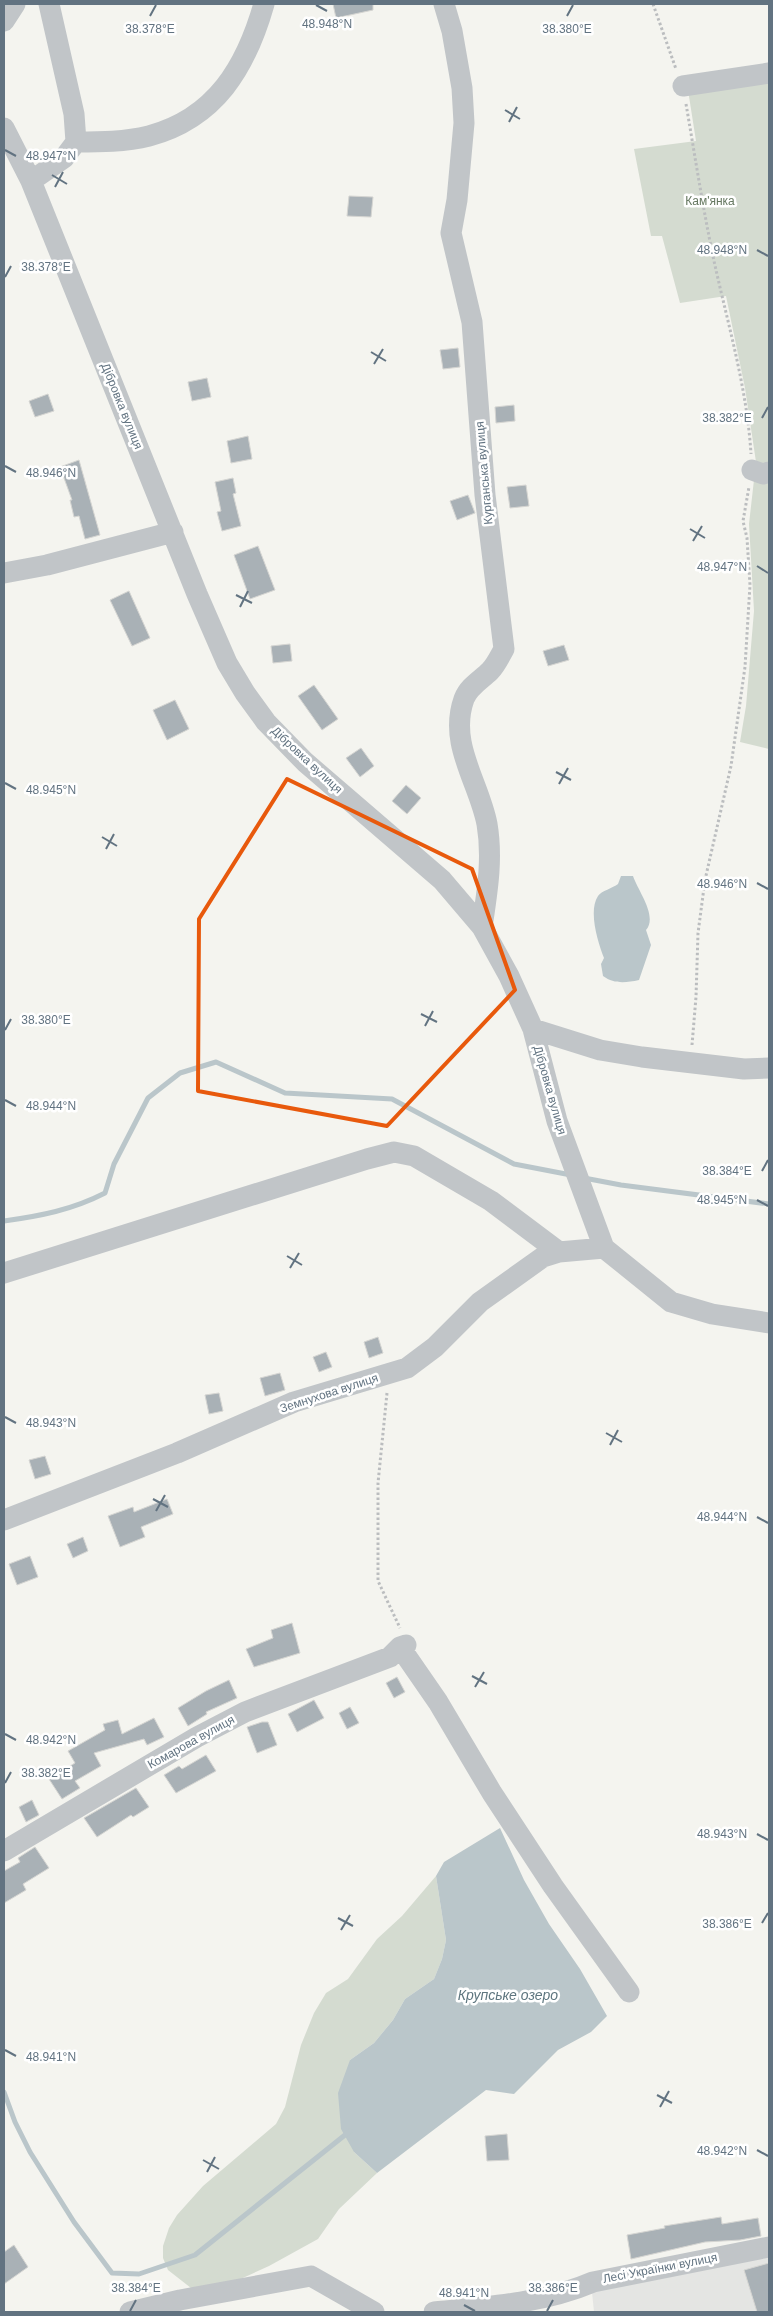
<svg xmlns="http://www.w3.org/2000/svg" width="773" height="2316" font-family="Arial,sans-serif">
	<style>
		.built { fill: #e4e5e3 }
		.green { fill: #d4dbd0 }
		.water { fill: #bac6ca }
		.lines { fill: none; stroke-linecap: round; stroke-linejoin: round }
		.stream { stroke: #bac6ca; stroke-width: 5 }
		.building { fill: #a9b1b6; stroke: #d5d5d2 }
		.path { stroke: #bbbdbf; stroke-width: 3; stroke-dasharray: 2.5 2.5; stroke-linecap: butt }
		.minor { stroke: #c1c5c8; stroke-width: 21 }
		.marked { fill: none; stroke: #e8590c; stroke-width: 4; stroke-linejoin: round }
		.ticks { fill: none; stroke: #627381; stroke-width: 2 }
		.labels { text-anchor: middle; stroke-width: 5; stroke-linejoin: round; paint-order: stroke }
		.park-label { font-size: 12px; fill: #667861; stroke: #fff }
		.street-label { font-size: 12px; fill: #627381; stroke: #fff }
		.water-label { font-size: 14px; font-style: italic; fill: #5e767f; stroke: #fff }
		.ticks-label { font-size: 12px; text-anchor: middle; fill: #627381; stroke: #fff; stroke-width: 5; stroke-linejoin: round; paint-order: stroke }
	</style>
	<rect width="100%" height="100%" fill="#f4f4ef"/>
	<!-- built -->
	<path class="built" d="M769,2257V2312H594L592,2292Z"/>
	<!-- green -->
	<path class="green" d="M769,78V749L740,742L746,706L754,611L749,524L756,462L745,388L726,296L680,303L662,236H651L634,149L696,141L688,90Z
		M436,1876L446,1940L442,1959L434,1979L405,1999L393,2020L374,2043L350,2060L354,2152L377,2173L339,2209L318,2239L269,2266L225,2286L191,2288L168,2270L163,2258V2246L169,2228L177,2215L203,2186L276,2124L285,2107L301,2045L314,2013L326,1993L348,1979L377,1939L402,1916Z"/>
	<!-- water -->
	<path class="water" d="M621,876H633C638,891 658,916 646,930L651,945L639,980C625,983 614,984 603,976L601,964L604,958C598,943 588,911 598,896C601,891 613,888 618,884Z
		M500,1828L524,1880L549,1924L580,1969L607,2016L591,2032L558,2050L514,2094L486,2090L377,2173L354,2152L341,2129L338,2093L350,2060L374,2043L393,2020L405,1999L434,1979L442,1959L446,1940L436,1876L444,1862Z"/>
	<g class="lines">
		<!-- stream -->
		<path class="stream" d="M584,1178L621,1185L769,1204
			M4,1221C40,1216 72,1210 105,1193L114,1164L148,1098L180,1073L216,1062L285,1093L392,1099L514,1164L571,1175
			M4,2092L15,2122L30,2152L74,2222L112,2273L139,2274L195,2255L350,2131"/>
	</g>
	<!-- building -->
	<path class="building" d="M333,4H373V10L336,18Z
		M349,196L373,197L371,217L347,216Z
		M458,348L460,367L443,369L440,350Z
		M207,378L211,397L192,401L188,382Z
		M48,394L54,411L35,417L29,401Z
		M514,405L515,421L496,423L495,407Z
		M248,436L252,459L231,463L227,441Z
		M79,460L100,535L85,539L79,516L74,517L70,500H72L60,467Z
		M233,478L236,493L233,494L241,526L222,531L217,512L221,511L215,482Z
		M526,485L529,506L510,508L507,487Z
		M468,495L475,513L457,520L450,501Z
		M258,546L275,590L250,599L234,555Z
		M129,591L150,638L132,646L110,600Z
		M290,644L292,661L273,663L271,646Z
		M564,645L569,660L548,666L543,651Z
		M314,685L338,719L322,730L298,696Z
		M175,700L189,729L167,740L153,710Z
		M361,748L374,766L360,777L346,758Z
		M406,785L421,798L407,814L392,801Z
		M378,1337L383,1353L369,1358L364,1342Z
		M326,1352L332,1367L319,1372L313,1357Z
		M280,1373L285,1390L265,1396L260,1378Z
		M219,1393L223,1411L209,1414L205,1395Z
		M45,1456L51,1474L35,1479L29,1460Z
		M167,1499L173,1514L141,1527L145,1537L120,1547L108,1516L133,1507L134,1512Z
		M83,1537L88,1551L73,1558L67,1544Z
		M30,1556L38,1577L17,1585L9,1564Z
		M292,1623L300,1653L254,1667L246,1649L273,1638L271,1630Z
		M397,1677L405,1692L394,1698L386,1683Z
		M229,1680L237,1698L206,1712L207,1714L188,1726L178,1708L206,1691Z
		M314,1700L324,1718L297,1732L288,1714Z
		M350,1707L359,1723L347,1729L339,1713Z
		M154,1718L164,1737L147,1745L144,1739L94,1753L101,1766L75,1781L80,1788L62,1799L49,1779L75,1763L68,1751L105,1730L103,1724L118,1720L122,1734Z
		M262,1722H268L277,1745L257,1753L247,1727Z
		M206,1755L216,1771L176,1793L164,1775L179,1766L182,1769Z
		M136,1788L149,1807L133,1817L131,1815L97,1837L84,1818Z
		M32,1800L39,1815L26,1822L19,1807Z
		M35,1847L49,1868L23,1884L26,1890L4,1903V1871L20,1862L18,1858Z
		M507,2134L509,2160L487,2161L485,2136Z
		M721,2217L722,2224L758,2218L761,2236L740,2240L705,2242L631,2259L627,2235L665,2228L664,2226Z
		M14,2245L28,2267L4,2284V2252Z
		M769,2263V2312H757L744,2270Z"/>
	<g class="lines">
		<!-- path -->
		<path class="path" d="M653,4L676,69
			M686,104C695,156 703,209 714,261C728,325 747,388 751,454
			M692,1045L696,997L698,933L705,880L731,766L745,667L750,585L747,538L743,521L749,487
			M387,1393L378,1483V1581L400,1628"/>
		<!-- minor -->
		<path class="minor" d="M444,4L452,31L462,88L464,123L457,200L451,233L472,322L485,495L504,649C500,656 496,665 490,671C481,680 469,686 464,699C448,744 479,782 487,824C493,859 487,893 482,927
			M4,21L15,4
			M683,86L769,73
			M4,128L31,181L197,594L227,663L245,693L266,722L305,762L442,880L482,927L509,976L533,1029L557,1121L604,1248L671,1302L712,1314L769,1323
			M76,142C100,142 125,142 149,136C216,118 246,67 264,4
			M31,181L64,158L76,142L74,114L49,4
			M752,470L763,474L769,472
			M4,573L47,565L173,532
			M533,1029L600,1050L642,1057L744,1069L769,1068
			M4,1273L367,1159L394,1152L414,1156L491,1201L559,1252
			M4,1520L177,1453L294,1402L407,1368L435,1347L480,1302L543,1257L559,1252L604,1248
			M400,1647L438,1702L492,1793L553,1886L629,1992
			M4,1851L197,1737L245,1712L390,1657L400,1647L406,1645
			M130,2312L180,2300L311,2276L374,2312
			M434,2312C487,2307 544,2303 593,2282L769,2247"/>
	</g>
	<!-- marked area -->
	<path class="marked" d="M287,779L472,869L515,990L387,1126L198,1091L199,919Z"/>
	<!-- ticks -->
	<path class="ticks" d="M316,5L327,11M150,16L156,5M567,16L573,5M505,110L520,119M509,122L517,107M5,150L16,156M52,175L67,184M55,187L63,172M757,250L768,256M5,277L11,266M371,352L386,361M374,364L383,349M762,418L768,407M5,466L16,472M690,529L705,538M693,541L702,526M757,566L768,573M236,595L252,603M240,607L248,591M556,772L571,780M5,783L16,789M559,784L568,768M102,837L117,846M106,849L114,834M757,883L768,889M421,1014L437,1022M425,1026L433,1011M5,1030L11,1019M5,1100L16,1106M762,1171L768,1160M757,1200L768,1206M287,1256L302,1265M290,1268L299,1253M5,1417L16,1423M606,1433L622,1442M610,1445L618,1430M153,1499L168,1507M156,1511L165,1495M757,1517L768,1523M472,1676L487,1684M475,1687L484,1672M5,1734L16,1740M5,1783L11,1772M757,1834L768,1840M338,1918L353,1926M762,1923L768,1913M341,1930L350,1915M5,2050L16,2056M657,2095L672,2103M660,2107L669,2091M757,2150L768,2156M203,2160L219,2169M207,2172L215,2157M464,2305L475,2311M130,2311L136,2300M547,2311L553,2300"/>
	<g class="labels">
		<!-- park labels -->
		<g class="park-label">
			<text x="710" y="205">Кам'янка</text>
		</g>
		<!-- street labels -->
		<g class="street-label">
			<text transform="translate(122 406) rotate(68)" y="4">Дібровка вулиця</text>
			<text transform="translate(484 473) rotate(-95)" y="4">Курганська вулиця</text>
			<text transform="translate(307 760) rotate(43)" y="4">Дібровка вулиця</text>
			<text transform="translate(550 1090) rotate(74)" y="4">Дібровка вулиця</text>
			<text transform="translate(329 1393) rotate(-18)" y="4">Земнухова вулиця</text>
			<text transform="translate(191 1742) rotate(-29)" y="4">Комарова вулиця</text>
			<text transform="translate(660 2268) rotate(-11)" y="4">Лесі Українки вулиця</text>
		</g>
		<!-- water labels -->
		<g class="water-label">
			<text x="508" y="2000">Крупське озеро</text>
		</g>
	</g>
	<g class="ticks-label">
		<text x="327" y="28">48.948°N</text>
		<text x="150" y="33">38.378°E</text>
		<text x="567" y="33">38.380°E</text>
		<text x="51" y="160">48.947°N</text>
		<text x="722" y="254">48.948°N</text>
		<text x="46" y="271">38.378°E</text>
		<text x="727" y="422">38.382°E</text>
		<text x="51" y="477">48.946°N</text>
		<text x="722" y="571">48.947°N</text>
		<text x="51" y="794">48.945°N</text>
		<text x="722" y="888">48.946°N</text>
		<text x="46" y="1024">38.380°E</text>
		<text x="51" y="1110">48.944°N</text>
		<text x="727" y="1175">38.384°E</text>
		<text x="722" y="1204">48.945°N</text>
		<text x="51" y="1427">48.943°N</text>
		<text x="722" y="1521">48.944°N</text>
		<text x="51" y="1744">48.942°N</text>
		<text x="46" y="1777">38.382°E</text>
		<text x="722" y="1838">48.943°N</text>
		<text x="727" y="1928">38.386°E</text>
		<text x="51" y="2061">48.941°N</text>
		<text x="722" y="2155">48.942°N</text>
		<text x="136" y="2292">38.384°E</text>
		<text x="553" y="2292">38.386°E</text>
		<text x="464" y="2297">48.941°N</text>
	</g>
	<!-- border -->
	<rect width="773" height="2316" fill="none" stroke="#627381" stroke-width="10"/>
</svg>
